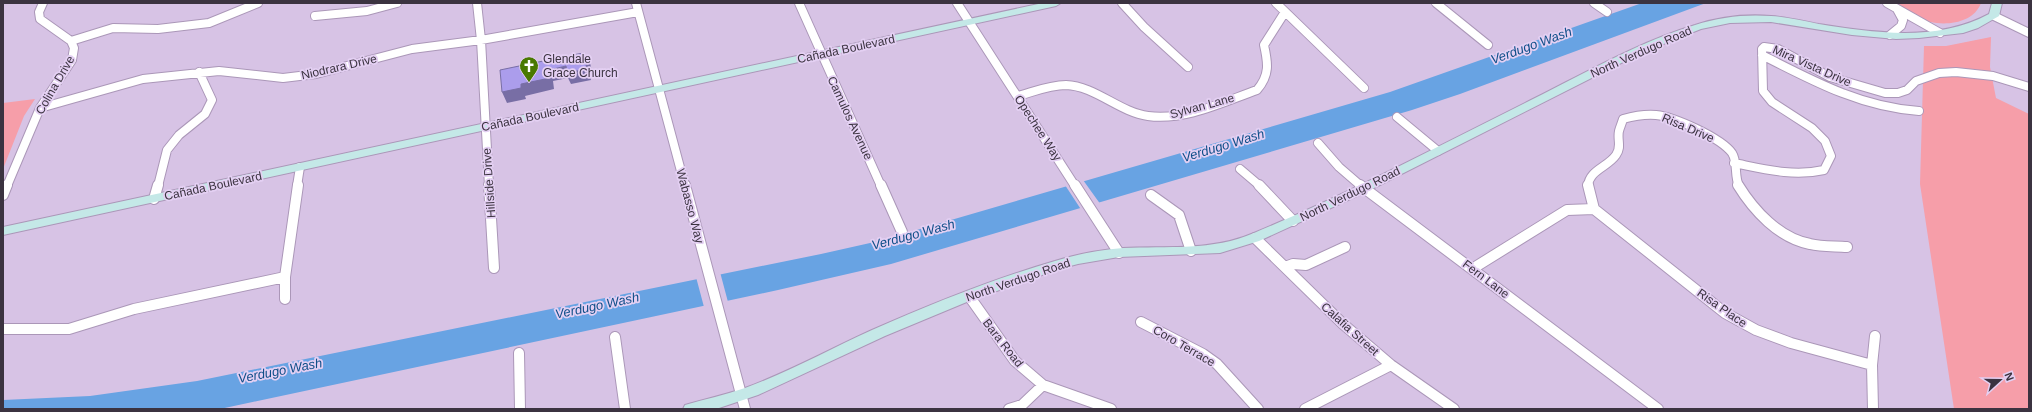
<svg xmlns="http://www.w3.org/2000/svg" width="2032" height="412" font-family="Arial,sans-serif">
	<style>
		.green { fill: #f69ea9 }
		.water { fill: #68a3e3 }
		.pier { fill: #d7c3e5 }
		.lines { fill: none; stroke-linecap: round; stroke-linejoin: round }
		.street-far1-casing { stroke: #ab97b8; stroke-width: 10 }
		.street-casing { stroke: #ab97b8; stroke-width: 12 }
		.secondary-casing { stroke: #ab97b8; stroke-width: 2 }
		.street-far1 { stroke: #fff; stroke-width: 8 }
		.street { stroke: #fff; stroke-width: 10 }
		.secondary { fill: #c4e8e7; fill-rule: evenodd }
		.shaded-wall { fill: #786ea5 }
		.building { fill: #ab9dec; stroke: #786ea5 }
		.labels { text-anchor: middle; stroke-width: 3.5; stroke-linejoin: round; paint-order: stroke }
		.street-label { font-size: 12px; fill: #3b3340; stroke: #e4d0f3 }
		.poi-label { font-size: 12px; fill: #3b3340; stroke: #e4d0f3; text-anchor: start }
		.water-label { font-size: 13px; font-style: italic; fill: #0e4e88; stroke: #e4d0f3 }
	</style>
	<rect width="100%" height="100%" fill="#d7c3e5"/>
	<!-- green -->
	<path class="green" d="M1895,3H1981C1974,22 1949,26 1930,22C1918,19 1906,9 1895,3Z
		M1991,37L1990,67L1996,98L2029,114V409H1954L1920,184L1924,46H1946Z
		M35,99L24,116L3,169V103Z"/>
	<!-- water -->
	<path class="water" d="M1642,3H1706L1460,94L1412,110L891,264L778,290L220,409H3V400L90,396L197,381L821,254L879,241L1390,92Z"/>
	<!-- pier -->
	<path class="pier" d="M1083,180L1101,205L1082,211L1065,185Z
		M720,272L728,302L704,307L696,277Z"/>
	<g class="lines">
		<defs>
			<path id="street-far1" d="M43,3L39,12L40,19L71,41
				M477,3L481,40L489,186
				M636,3L685,186
				M799,3L881,186
				M957,3L1075,186
				M1122,3L1144,27L1188,67
				M1276,3L1364,88
				M1436,3L1488,45
				M1594,3L1607,12
				M1887,3L1940,33
				M315,16L367,11L397,3
				M1994,16L2029,33
				M1890,35L1901,26L1903,20L1897,9
				M71,41L113,28L158,29L209,23L258,3
				M1762,55C1813,81 1861,107 1919,111
				M1018,96C1033,92 1049,85 1066,85C1095,86 1119,112 1148,116C1185,121 1223,102 1257,90C1270,75 1268,63 1264,45L1285,12
				M40,108L143,79L219,71L283,78L316,74L412,49L481,40L638,12
				M1397,117L1438,151
				M1318,143L1339,167L1361,186
				M1734,163C1764,169 1793,177 1824,170L1831,156L1825,141L1812,128L1772,102L1763,91L1762,49L1764,47L1778,49L1830,77L1885,93H1898L1907,90L1916,81L1939,73L1956,72L1993,76L2029,87
				M1240,169L1260,186
				M7,186L40,108L72,60L74,48L71,41
				M158,186L167,150L179,135L205,114L212,100L199,72
				M297,186L300,167
				M1588,186C1589,170 1608,167 1616,155C1622,147 1617,140 1619,131C1620,127 1622,123 1623,119C1634,116 1645,114 1656,115C1675,117 1721,138 1732,153C1738,162 1734,176 1739,186"/>
			<path id="street" d="M489,185L494,268
				M685,185L745,409
				M881,185L902,232
				M1075,185L1119,253
				M1259,185L1293,221
				M1360,185L1658,409
				M1588,185L1594,209
				M1738,185C1754,211 1779,238 1810,244C1822,247 1835,246 1847,247
				M3,195L7,185
				M1151,195L1179,215L1191,251
				M154,199L158,185
				M1594,209L1725,313L1756,330L1791,343L1872,365
				M1255,238L1343,324L1391,365L1454,409
				M1285,267L1293,264L1306,265L1345,247
				M1472,269L1567,210L1594,209
				M969,296L1015,361L1043,385L1111,409
				M285,299V277L298,185
				M1141,322L1203,354L1217,364L1258,409
				M3,329H69L134,309L285,277
				M615,337L625,409
				M519,353L520,409
				M1009,409L1022,405L1043,385
				M1305,409L1391,365
				M1873,409L1872,365L1875,336"/>
			<path id="secondary" d="M1043,3H1061L1056,6L3,235V227Z
				M1992,3H2002L1999,16L1978,28L1963,33L1919,38L1896,39L1852,35L1771,22L1730,23L1701,29L1641,53L1368,191L1259,241L1220,253L1119,257L1078,264L1059,269L974,299L885,336L758,395L716,409H683L685,405C705,399 725,395 745,388C789,372 830,349 872,330C931,304 993,279 1055,261C1077,254 1100,250 1123,248C1167,246 1213,251 1254,233C1352,192 1447,142 1543,94C1592,69 1642,41 1695,25C1719,17 1746,14 1771,16C1787,17 1803,21 1819,24C1875,33 1937,42 1989,14Z"/>
		</defs>
		<!-- street-far1 casing -->
		<use href="#street-far1" class="street-far1-casing"/>
		<!-- street casing -->
		<use href="#street" class="street-casing"/>
		<!-- secondary casing -->
		<use href="#secondary" class="secondary-casing"/>
		<!-- street-far1 -->
		<use href="#street-far1" class="street-far1"/>
		<!-- street -->
		<use href="#street" class="street"/>
		<!-- secondary -->
		<use href="#secondary" class="secondary"/>
	</g>
	<!-- shaded-wall -->
	<path class="shaded-wall" d="M588,56L591,67L593,76L590,77L591,80L571,84L568,78L553,81L554,89L525,96L526,99L507,103L502,92L521,84L549,70L566,66L588,65Z"/>
	<!-- building -->
	<path class="building" d="M584,53L585,57L588,56L589,65H586L587,69L567,73L566,66L549,70L550,78L521,84V88L502,92L500,70L572,55Z"/>
	<!-- icons -->
	<defs>
		<symbol id="church-pin" viewBox="-11 -11 22 30"><path d="M0 17L-7.5 6A9.5 9.5 0 1 1 7.5 6Z" fill="#497900" stroke="#e4d0f3"/><path d="M-1.2-6h2.4v3.5h3.3v2.4h-3.3V6h-2.4V-.1h-3.3v-2.4h3.3Z" fill="#fff"/></symbol>
	</defs>
	<g fill-rule="evenodd">
		<use href="#church-pin" x="518" y="55" width="22" height="30"/>
	</g>
	<g class="labels">
		<!-- street labels -->
		<g class="street-label">
			<text transform="translate(846 49) rotate(-12)" y="4">Cañada Boulevard</text>
			<text transform="translate(1641 52) rotate(-24)" y="4">North Verdugo Road</text>
			<text transform="translate(1812 66) rotate(24)" y="4">Mira Vista Drive</text>
			<text transform="translate(339 67) rotate(-13)" y="4">Niodrara Drive</text>
			<text transform="translate(55 85) rotate(-60)" y="4">Colina Drive</text>
			<text transform="translate(1202 106) rotate(-15)" y="4">Sylvan Lane</text>
			<text transform="translate(530 117) rotate(-12)" y="4">Cañada Boulevard</text>
			<text transform="translate(850 118) rotate(65)" y="4">Camulos Avenue</text>
			<text transform="translate(1038 128) rotate(57)" y="4">Opechee Way</text>
			<text transform="translate(1688 128) rotate(23)" y="4">Risa Drive</text>
			<text transform="translate(489 183) rotate(-94)" y="4">Hillside Drive</text>
			<text transform="translate(213 186) rotate(-12)" y="4">Cañada Boulevard</text>
			<text transform="translate(1350 194) rotate(-26)" y="4">North Verdugo Road</text>
			<text transform="translate(690 206) rotate(75)" y="4">Wabasso Way</text>
			<text transform="translate(1486 279) rotate(37)" y="4">Fern Lane</text>
			<text transform="translate(1018 280) rotate(-19)" y="4">North Verdugo Road</text>
			<text transform="translate(1722 308) rotate(35)" y="4">Risa Place</text>
			<text transform="translate(1350 329) rotate(42)" y="4">Calafia Street</text>
			<text transform="translate(1003 343) rotate(52)" y="4">Bara Road</text>
			<text transform="translate(1184 346) rotate(30)" y="4">Coro Terrace</text>
		</g>
		<!-- poi labels -->
		<g class="poi-label">
			<text x="543" y="63">Glendale<tspan x="543" dy="14">Grace Church</tspan></text>
		</g>
		<!-- water labels -->
		<g class="water-label">
			<text transform="translate(1531 45) rotate(-20)" y="5">Verdugo Wash</text>
			<text transform="translate(1223 145) rotate(-17)" y="5">Verdugo Wash</text>
			<text transform="translate(913 234) rotate(-15)" y="5">Verdugo Wash</text>
			<text transform="translate(597 305) rotate(-12)" y="5">Verdugo Wash</text>
			<text transform="translate(280 370) rotate(-11)" y="5">Verdugo Wash</text>
		</g>
	</g>
	<!-- border -->
	<rect width="2032" height="412" fill="none" stroke="#3b3340" stroke-width="8"/>
	<!-- north arrow -->
	<g transform="translate(2000 380) rotate(69)" stroke="#e4d0f3" stroke-width="3" paint-order="stroke">
	<path d="M0-3L7 15L0 10L-7 15Z" fill="#3b3340"/>
	<text y="-6" font-size="11" font-weight="bold" text-anchor="middle" fill="#3b3340">N</text>
	</g>
</svg>
